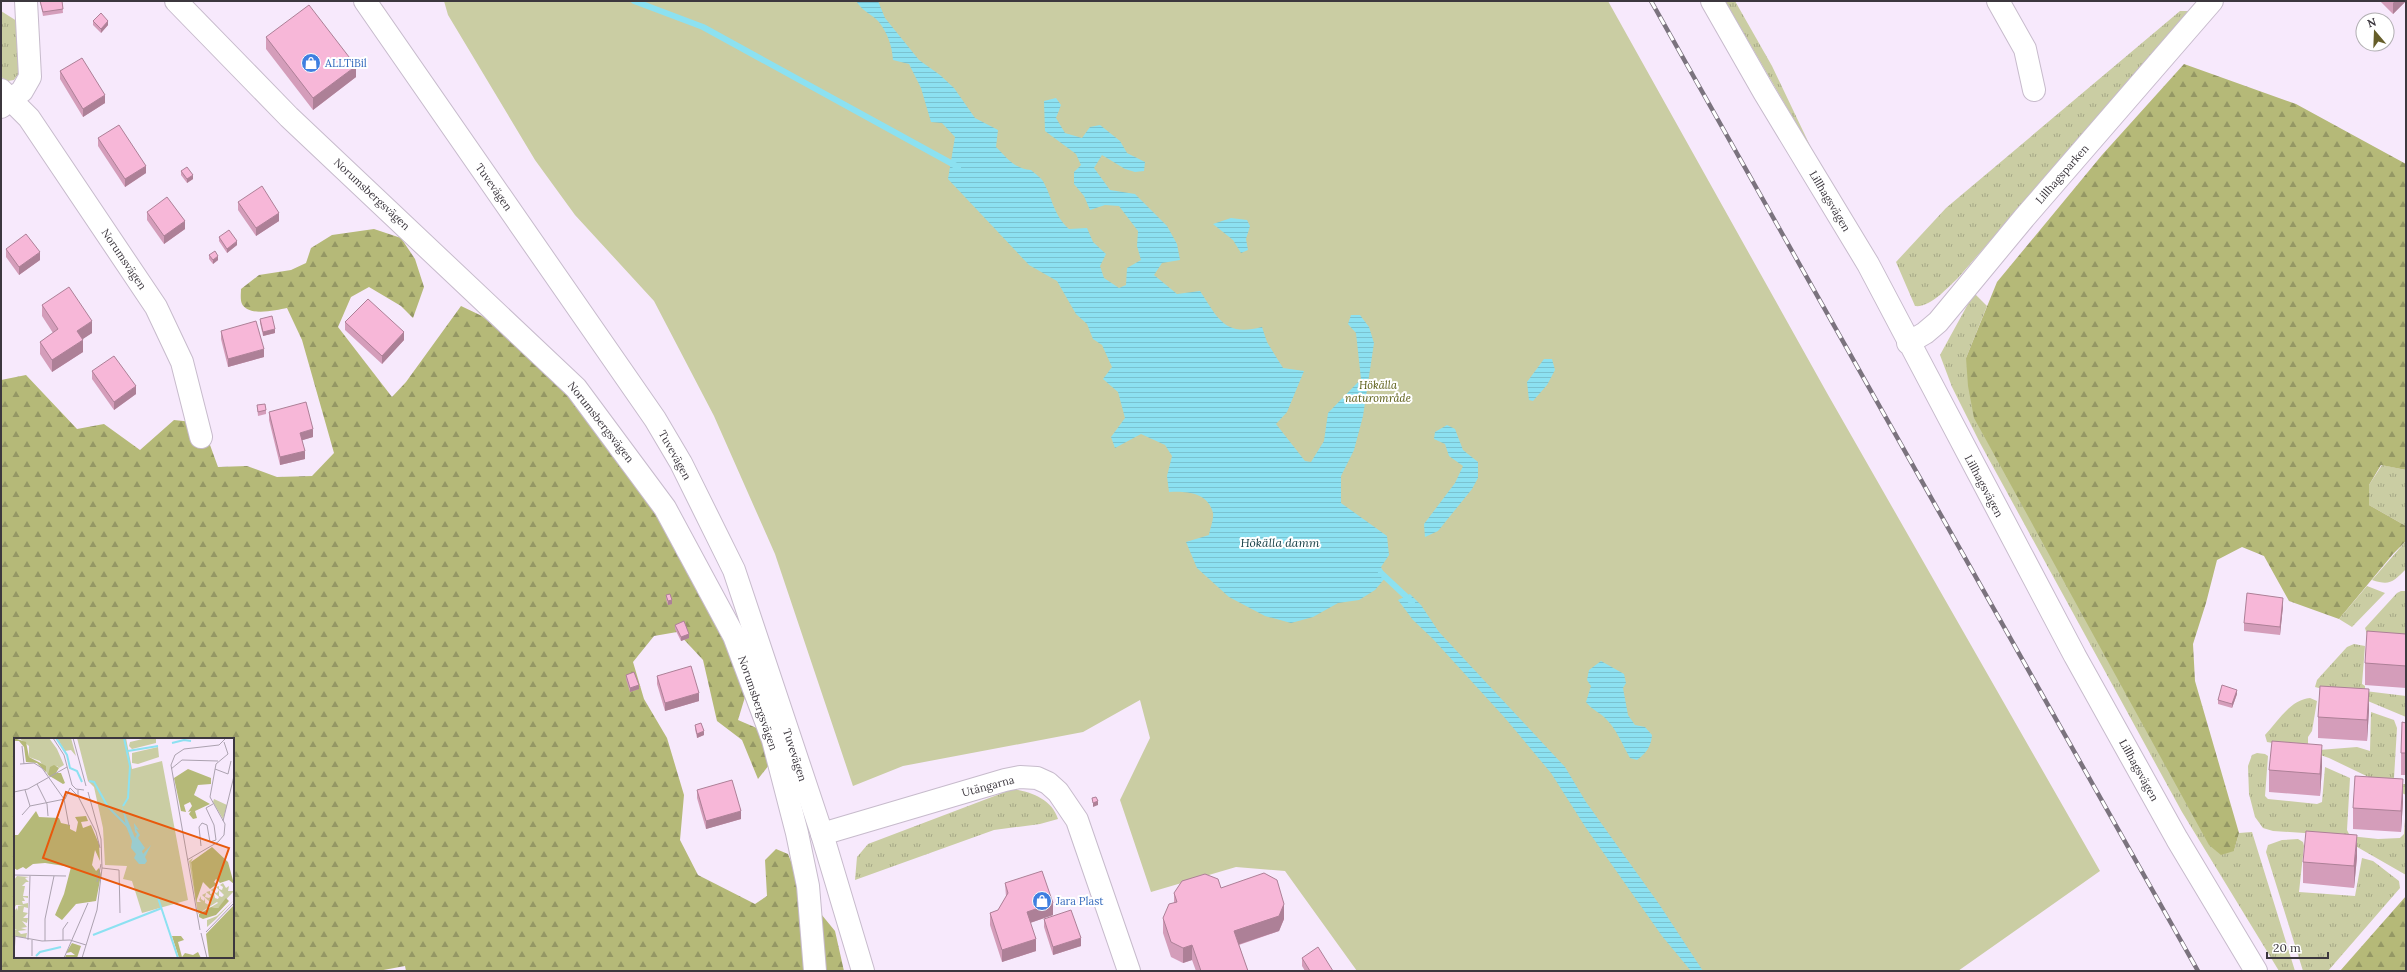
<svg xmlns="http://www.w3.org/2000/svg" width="2407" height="972" font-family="Lora,serif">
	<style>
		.grass { fill: url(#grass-tufts) }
		.forest { fill: url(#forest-firs); fill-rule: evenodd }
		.park { fill: #cacda3 }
		.water { fill: url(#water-rules) }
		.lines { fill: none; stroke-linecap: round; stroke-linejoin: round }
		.stream { stroke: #8ce1f1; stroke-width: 6 }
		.minor-casing { stroke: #c7bbcc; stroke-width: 24 }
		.major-casing { stroke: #c7bbcc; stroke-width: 24 }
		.minor { stroke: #fff; stroke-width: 22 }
		.major { stroke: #fff; stroke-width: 22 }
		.rail-casing { stroke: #7b737e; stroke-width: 4.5 }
		.rail { stroke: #fff; stroke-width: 3; stroke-dasharray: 9; stroke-linecap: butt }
		.wall { fill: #d49dba }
		.shaded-wall { fill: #ad8097 }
		.building { fill: #f7b7d8; stroke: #ad8097 }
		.labels { text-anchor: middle; stroke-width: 4; stroke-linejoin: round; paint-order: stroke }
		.shop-label { font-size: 11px; fill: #366cbe; stroke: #fff; text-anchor: start }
		.street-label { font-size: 11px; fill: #3c373e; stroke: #fff }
		.park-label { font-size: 11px; font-style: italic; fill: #5a5c13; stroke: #fff }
		.water-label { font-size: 12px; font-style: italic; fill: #133c43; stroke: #fff }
		.inset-river { fill: none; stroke: #8ce1f1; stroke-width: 2 }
		.inset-road { fill: none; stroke: #aca2b0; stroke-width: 1 }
		.view { fill: #e8590c; fill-opacity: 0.15; stroke: #e8590c; stroke-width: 2 }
		.inset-edge { fill: none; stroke: #3c373e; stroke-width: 2 }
	</style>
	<defs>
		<pattern id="grass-tufts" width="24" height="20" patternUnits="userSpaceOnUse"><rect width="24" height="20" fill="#cacda3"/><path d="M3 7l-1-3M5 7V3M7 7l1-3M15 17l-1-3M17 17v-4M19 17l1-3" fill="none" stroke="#a5a786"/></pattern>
		<pattern id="forest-firs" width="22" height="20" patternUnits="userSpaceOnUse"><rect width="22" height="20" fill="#b5b978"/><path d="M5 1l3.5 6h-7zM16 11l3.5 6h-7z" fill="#949764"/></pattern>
		<pattern id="water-rules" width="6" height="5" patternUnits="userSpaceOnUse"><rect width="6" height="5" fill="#8ce1f1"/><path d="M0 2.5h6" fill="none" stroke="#7ac2d0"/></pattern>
	</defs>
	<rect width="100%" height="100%" fill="#f7e9fc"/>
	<!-- grass -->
	<path class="grass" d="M1725,1H1735L1772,66L1815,156Z
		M1,11L20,23L22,69L14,80L8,81L1,77Z
		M2180,11H2189L1958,278C1947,288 1930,308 1915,306L1896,262L1946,208Z
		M1974,293L1987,306L1966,358L2234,851L2239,833L2252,832L2295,971H2279L2182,812L1980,443L1952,387L1940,355Z
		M2382,465L2406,470V526L2369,505V485Z
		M2406,541V569C2393,582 2390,586 2372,580Z
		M2367,586L2385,593L2352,627L2339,619Z
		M2401,591H2406V646L2367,634L2365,628L2397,593Z
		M2354,644L2365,646L2362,684L2365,686V691L2406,696V717L2363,699L2315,687L2317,680L2347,647Z
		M2310,698L2317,701L2312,731L2308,737V747L2319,750L2357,747L2370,751L2371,712L2394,720L2397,728L2394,778L2399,784H2406V795L2329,758L2300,748L2267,742L2265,735C2278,721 2290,700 2310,698Z
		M2257,753L2265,754L2268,756L2265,796L2268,799L2317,804L2322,802L2325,767L2350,778L2347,830L2350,836L2378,839L2400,838L2404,834L2406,803V875L2345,840L2319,834L2273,831L2263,828L2255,817L2249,794L2248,766L2252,755Z
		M1013,789C1031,792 1052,799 1058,819L1040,824L994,830L855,880L857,857L868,844Z
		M2298,839L2303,842L2304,846L2299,892L2355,896L2362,858L2373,861L2399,881L2400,888L2328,971H2303L2266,852L2268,845L2282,840Z"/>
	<!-- forest -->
	<path class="forest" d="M2184,64L2296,104L2406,164V470L2381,465L2369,485V505L2406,526V541L2393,554L2339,619L2289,601L2264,556L2242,547L2217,560L2206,603L2193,644L2195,681L2239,833L2234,851L2221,855L2209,845L1974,418L1968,386L1966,358L1997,282L2102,155Z
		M374,229L401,238L415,259L424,287L413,318L401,306L369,287L351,297L338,327L392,397L406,382L461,306L482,316L528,355L575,402L668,530L714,617L731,657L745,697L738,720L759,729L769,765L758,779L742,740L717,721L703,660L677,632L654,636L633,662L644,699L667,738L684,795L680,840L698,875L755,904L767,896L765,860L776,849L788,854L803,892L835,931L844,971H406L405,966L378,971H1V380L26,375L77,429L104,424L140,450L174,420L202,423L218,467L247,466L277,477L312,476L334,453L302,340L287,308C276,310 249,317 242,304C240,300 241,293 241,289L259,275L291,270L306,263L311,248L332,235ZM15,739H233V957H15Z
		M2406,896V971H2340Z"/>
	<!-- park -->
	<path class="park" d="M444,1H1608L1827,393L2100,871L1958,971H1357L1285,871L1236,867L1151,892L1120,800L1150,738L1140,700L1083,732L903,766L853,786L775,554L714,416L654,301L575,215L535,160L448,15Z"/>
	<!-- water -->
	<path class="water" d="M856,1H878L885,18L919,60L940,75L954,88L975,118L998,130L996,147C1007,158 1015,169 1031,170C1035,174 1042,178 1044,183C1053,200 1053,214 1069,229L1087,228L1093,242L1106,254L1100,266L1104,278L1119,288L1126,285L1127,268L1141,260L1137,246L1138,231L1119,206L1105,205L1090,210L1084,196L1074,184V172L1081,165L1076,154L1045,131L1044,101L1056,98L1061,105L1056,118L1065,133L1082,138L1090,127L1100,125L1120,141L1127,153L1145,162L1144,171L1135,172L1125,169L1102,155L1094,168L1110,190L1135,194L1167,226L1177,244L1180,260L1162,263L1154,275L1177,294L1200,291C1218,318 1224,337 1262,327L1267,342L1283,368L1304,371L1287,412L1276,424L1305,461L1311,462L1324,441L1328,413L1361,379L1356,333L1348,324L1351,315H1360L1369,327L1374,343L1363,416L1354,450L1341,476V503L1387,536L1389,555L1381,567L1386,577L1375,590L1359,600L1338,603L1313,617L1291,623L1265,616L1229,597L1197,568L1186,542L1209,535C1210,529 1214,519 1213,513C1208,492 1186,491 1169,492L1167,476L1172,456L1165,445L1141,434L1115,448L1111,437L1125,418L1118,392L1103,379L1112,367L1102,345L1093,339L1087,324L1076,314L1057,281L1029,265L948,179L955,137L942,123L931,122L921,88L909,64L893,60C892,46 888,34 879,22C872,14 864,13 856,1Z
		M1231,218L1247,220L1250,226L1246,239L1248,250L1241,253L1233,240L1213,224Z
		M1544,359H1552L1555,370L1547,385L1533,401L1529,400L1527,382Z
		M1447,425L1455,429L1463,450L1478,462V478L1472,489L1438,531L1425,537L1424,524L1455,483L1463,466L1449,456L1445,444L1434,439L1435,432Z
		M1410,594L1421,605L1439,632L1565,767L1586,802L1659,904L1703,971H1691L1662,936L1586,828L1551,773L1505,718L1433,639L1413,620L1398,600Z
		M1601,661L1624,674L1626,683L1623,688L1628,715L1635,725L1645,727L1652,735C1651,747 1646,753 1637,760L1630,758C1623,746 1617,730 1607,720C1601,713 1592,710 1586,702L1591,686L1587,680L1589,670Z"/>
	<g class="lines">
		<!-- stream -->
		<path class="stream" d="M634,1L703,27L958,167
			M1381,573L1412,602"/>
		<defs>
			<path id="minor" d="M176,1L289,117L576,388L665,508L734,636L773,740L797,833L808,886L815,971
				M1712,1L1764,92L1868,264L2075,656L2177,839L2256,971
				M1998,1L2025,49L2034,90
				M1,90L29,118L156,307L182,362L201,437
				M1,107L22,91L30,77L26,1
				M1908,343L1925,333L1938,322L2024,218L2212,1
				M822,834L1005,780L1020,777L1037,778L1048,783L1058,792L1077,820L1129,971"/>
			<path id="major" d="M365,1L655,419L681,463L734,570L822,834L863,971"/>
		</defs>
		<!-- minor casing -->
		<use href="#minor" class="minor-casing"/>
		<!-- major casing -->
		<use href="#major" class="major-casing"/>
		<!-- minor -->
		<use href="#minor" class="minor"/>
		<!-- major -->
		<use href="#major" class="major"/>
		<defs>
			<path id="rail" d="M1651,1L2198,971"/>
		</defs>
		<!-- rail casing -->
		<use href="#rail" class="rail-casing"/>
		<!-- rail -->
		<use href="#rail" class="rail"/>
	</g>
	<!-- wall -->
	<path class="wall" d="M40,1H62L63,13L43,16Z
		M2380,1H2406L2393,14Z
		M93,21L108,25L101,33L93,25Z
		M266,37L356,77L313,110L266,49Z
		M60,71L105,103L83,117L60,79Z
		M98,138L146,173L125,187L98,146Z
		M181,171L193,179L187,183L181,175Z
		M238,202L279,221L256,236L238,210Z
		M147,212L185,229L164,244L147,220Z
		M219,237L237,245L227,253L219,241Z
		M6,249L40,260L19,275L6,257Z
		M209,255L218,260L213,264L209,259Z
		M42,305L92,333L82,339L83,352L52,372L40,354V342L53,333L42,316Z
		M260,319L275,333L263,336L260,323Z
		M345,322L404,340L382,364L345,330Z
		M221,331L264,357L228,367L221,339Z
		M92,371L136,394L114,410L92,379Z
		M257,405L266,410V414L258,416Z
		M269,412L313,437L302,440L305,459L280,465L269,420Z
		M666,595L672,604L668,605L666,599Z
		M2283,606L2280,635L2244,631V623Z
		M675,625L689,638L681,641L675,629Z
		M2406,634V688L2365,685V663Z
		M626,675L639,689L630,692L626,679Z
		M657,676L699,701L665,711L657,684Z
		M2237,694L2232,708L2218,704V700Z
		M2369,710L2367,741L2318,738V717Z
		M2406,723V775H2401V753Z
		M695,725L704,735L697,738L695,729Z
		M2322,767L2320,796L2269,792V770Z
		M697,790L741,819L706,829L697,798Z
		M2403,801L2401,832L2353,829V808Z
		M2357,857L2354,888L2303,883V862Z
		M1005,883L1053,915L1030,923L1036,951L1002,962L990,925V913L998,910L1006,897Z
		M1221,888L1284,919L1279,931L1239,945L1248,971H1196L1192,960L1183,963L1171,957L1163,933V918L1174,903V893Z
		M1044,919L1081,946L1053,955L1044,927Z
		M1302,958L1333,971H1305L1302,966Z"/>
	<!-- shaded-wall -->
	<path class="shaded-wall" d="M2395,1H2406L2393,14V3Z
		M108,21V25L101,33V29Z
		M356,66V77L313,110V98Z
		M105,95V103L83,117V109Z
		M146,166V173L125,187V179Z
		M193,175V179L187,183V179Z
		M279,213V221L256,236V228Z
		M185,221V229L164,244V236Z
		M237,241V245L227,253V249Z
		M40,252V260L19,275V267Z
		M218,256V260L213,264V260Z
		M92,321V333L77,343V331Z
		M275,329V333L263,336V332Z
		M404,332V340L382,364V356Z
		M83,340V352L52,372V360Z
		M264,349V357L228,367V359Z
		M136,386V394L114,410V402Z
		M313,429V437L300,441V433Z
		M305,451V459L280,465V457Z
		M2283,598V606L2280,635V627Z
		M672,600V604L668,605V601Z
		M689,634V638L681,641V637Z
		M639,685V689L630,692V688Z
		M2369,689V710L2367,741V720Z
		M2237,690V694L2232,708V704Z
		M699,693V701L665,711V703Z
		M704,731V735L697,738V734Z
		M2322,745V767L2320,796V774Z
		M2403,779V801L2401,832V811Z
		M1098,801V805L1093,807V803Z
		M741,811V819L706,829V821Z
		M2357,835V857L2354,888V866Z
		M1053,903V915L1027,924V912Z
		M1284,904V919L1279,931L1234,946V931Z
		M1081,938V946L1053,955V947Z
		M1036,939V951L1002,962V950Z
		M1192,945V960L1183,963V948Z"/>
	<!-- building -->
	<path class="building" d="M40,1H62L63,9L43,12Z
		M309,5L356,66L313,98L266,37Z
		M101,13L108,21L101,29L93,21Z
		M82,58L105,95L83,109L60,71Z
		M119,125L146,166L125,179L98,138Z
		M187,167L193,175L187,179L181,171Z
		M262,186L279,213L256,228L238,202Z
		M167,197L185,221L164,236L147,212Z
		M229,230L237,241L227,249L219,237Z
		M26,234L40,252L19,267L6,249Z
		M215,251L218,256L213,260L209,255Z
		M69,287L92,321L77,331L83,340L52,360L40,342L58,329L42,305Z
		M368,299L404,332L382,356L345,322Z
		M272,316L275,329L263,332L260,319Z
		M256,321L264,349L228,359L221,331Z
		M114,356L136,386L114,402L92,371Z
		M306,402L313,429L300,433L305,451L280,457L269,412Z
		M265,404L266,410L258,412L257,405Z
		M2247,593L2283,598L2280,627L2244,623Z
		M670,594L672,600L668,601L666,595Z
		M684,621L689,634L681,637L675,625Z
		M2367,631L2406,634V666L2365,663Z
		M691,666L699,693L665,703L657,676Z
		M634,672L639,685L630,688L626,675Z
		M2222,685L2237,690L2232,704L2218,700Z
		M2320,686L2369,689L2367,720L2318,717Z
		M2402,722L2406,723V753H2401Z
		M701,723L704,731L697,734L695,725Z
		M2272,741L2322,745L2320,774L2269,770Z
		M2355,776L2403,779L2401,811L2353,808Z
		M732,780L741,811L706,821L697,790Z
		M1096,797L1098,801L1093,803L1092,798Z
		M2306,831L2357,835L2354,866L2303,862Z
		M1042,871L1053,903L1027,912L1036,939L1002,950L990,913L998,910L1008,893L1005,883Z
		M1264,873L1277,880L1284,904L1279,916L1234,931L1248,971H1201L1192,945L1183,948L1171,942L1163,918L1169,904L1177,902L1174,893L1182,881L1205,874L1218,879L1221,888Z
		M1071,910L1081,938L1053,947L1044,919Z
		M1318,947L1333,971H1310L1302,958Z"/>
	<!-- icons -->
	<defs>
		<symbol id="shop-disc" viewBox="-11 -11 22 22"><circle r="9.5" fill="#3f7fe0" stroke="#fff"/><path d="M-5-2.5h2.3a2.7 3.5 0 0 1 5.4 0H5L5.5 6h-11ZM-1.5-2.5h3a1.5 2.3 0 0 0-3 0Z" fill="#fff"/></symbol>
	</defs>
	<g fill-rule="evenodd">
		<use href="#shop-disc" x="300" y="52" width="22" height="22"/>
		<use href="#shop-disc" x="1031" y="890" width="22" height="22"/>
	</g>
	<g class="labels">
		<!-- shop labels -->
		<g class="shop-label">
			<text x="325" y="67">ALLTiBil</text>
			<text x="1056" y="905">Jara Plast</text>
		</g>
		<!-- street labels -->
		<g class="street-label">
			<text transform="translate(2062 174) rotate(-49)" y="4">Lillhagsparken</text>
			<text transform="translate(494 187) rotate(55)" y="4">Tuvevägen</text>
			<text transform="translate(372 194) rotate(43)" y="4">Norumsbergsvägen</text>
			<text transform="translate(1830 201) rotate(59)" y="4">Lillhagsvägen</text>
			<text transform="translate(124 259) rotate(56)" y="4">Norumsvägen</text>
			<text transform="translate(601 422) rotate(52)" y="4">Norumsbergsvägen</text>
			<text transform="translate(675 455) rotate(61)" y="4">Tuvevägen</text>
			<text transform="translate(1984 486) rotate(62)" y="4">Lillhagsvägen</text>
			<text transform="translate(758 703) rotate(71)" y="4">Norumsbergsvägen</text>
			<text transform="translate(795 755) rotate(72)" y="4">Tuvevägen</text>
			<text transform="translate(2139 770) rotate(61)" y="4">Lillhagsvägen</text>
			<text transform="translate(988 786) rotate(-15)" y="4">Utängarna</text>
		</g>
		<!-- park labels -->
		<g class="park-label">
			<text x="1378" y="389">Hökälla<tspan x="1378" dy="13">naturområde</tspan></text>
		</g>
		<!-- water labels -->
		<g class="water-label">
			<text x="1280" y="547">Hökälla damm</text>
		</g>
	</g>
	<!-- overview -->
	<g transform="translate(14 738)">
		<rect width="220" height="220" fill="#f7e9fc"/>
		<path d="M5,0H35L43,11L50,27L45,30L43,28L34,37L26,23L15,19V8ZM43,0H57L62,18L57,12L51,13ZM133,0H142V5L118,11L115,8L116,4ZM144,9L145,19L124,26L118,25V15ZM200,61L213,67L209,81L199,64ZM179,120L177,124L183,164H187L185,162L187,158V161L190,163L191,160V165L195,167L196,164L188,157L192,155L191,159L195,160L197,158L192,154L196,153V156L200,155L201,160L204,161L205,159L197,152L200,150V154L203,155L205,152V158L208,159L210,157L202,149L205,148V151L208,152L209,149L206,147L209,145L212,150L215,148L214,153H220L204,170L197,169L204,165L203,164L184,176L175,123ZM3,138L15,139L11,140L15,144H12L8,148H11L9,158H14V160L9,159L11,163H8L9,166L14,165V170L10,169L9,174L14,175L9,180H14L13,185L8,183L13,189L7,190L13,192L4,193L7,196L13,195L12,200L0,198V192H3L0,191V173L3,170L4,173V168L10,167H2L0,171V142ZM220,162L202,181L193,189V182L203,178Z" fill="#cacda3"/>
		<path d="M0,0L12,4L15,19L32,28V34L23,25L12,24L10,9L5,3H0ZM40,27L45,30L42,35H47L51,45L49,46L34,37L36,29ZM174,31L197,40V46L184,47L180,57L196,66L181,73L183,80L179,81L175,76L177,73L174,74L178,68L176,64L170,67L172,74L167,73L160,40ZM22,73L25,79L45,80L47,85L56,87V91L62,94L64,84L61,79L72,78L74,83L67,84L69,90L77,87L85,106L86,123L81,112L78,127L82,133L85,130L87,137L82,163L62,166L48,182L41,177L50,156L57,129L31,125L19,126L12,131L9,129L3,132L0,130V97H4ZM198,109L214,124L220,146L215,142L206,145L202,141L200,144L203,146L196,151L189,144L182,164L177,124ZM212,160L215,163L202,177L189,181L185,179V176L197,169L204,170ZM220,167V220H195L192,196ZM158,198H167L170,202L164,204L168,219L171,215L179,217L184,214L187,220H165ZM58,205L67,208L63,220H51L52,217H61L57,214L52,215Z" fill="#b5b978"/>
		<path d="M63,0H112L118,31L148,23L174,162L128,175L118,143L109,141L113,128L91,127L89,90L80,49L74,43Z" fill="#cacda3"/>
		<path d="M108,68L121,100L123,96L121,94L120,85L125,92L122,91L126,97L124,100L131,110L128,113L129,116L137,107L131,119L133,123L131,126H125L120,120L122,116L117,110L118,103L112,88Z" fill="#8ce1f1"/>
		<path class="inset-river" d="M42,0L53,17L56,30L63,33L68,44M158,5L170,2L177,3M114,13L144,8M75,43L80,44L94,69L113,88M109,68L114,60L116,28L110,0M144,160L164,220M79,197L148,170M22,218L26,214L47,209"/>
		<path class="inset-road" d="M39,0L50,17L58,47L62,51L70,52M59,0L72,48M8,8L10,26M6,26L20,25L28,30L50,61L55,88M157,31L168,22L204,23M201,31L214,36L217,23M23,46L33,66L34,78M11,52L16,68M64,52V58L82,94L86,110M0,54L14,51L53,29M8,77L16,68L51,61L56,50L63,57M209,83L220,38M187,108L185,89L188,85L193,87L196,104L202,102L200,87L192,70L199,66M173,122L204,104L210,97L211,86L196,59L202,26L214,16L210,4M88,130L105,132L106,175M0,137L52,138M83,144L87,126M186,192L157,27L161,17L170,11L205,7L212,0M192,194L220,165M187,195L193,220M0,198L28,203L56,202L72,207M14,202L16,138M18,202V218M49,202V191L54,184M31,203V181L40,138M0,218L1,199M50,220L74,165M68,220L83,172L88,130L87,101L74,54"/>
		<path class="view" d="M52,54L215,110L192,176L29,120Z"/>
		<rect width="220" height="220" class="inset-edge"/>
	</g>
	<!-- border -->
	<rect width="2407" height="972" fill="none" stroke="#3c373e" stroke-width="4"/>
	<!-- north arrow -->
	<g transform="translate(2375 32) rotate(341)"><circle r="19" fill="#ffffff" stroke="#b1afb2"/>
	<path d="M0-3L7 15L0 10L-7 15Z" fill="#665e2a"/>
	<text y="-6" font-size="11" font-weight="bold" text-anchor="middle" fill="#3c373e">N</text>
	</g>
	<!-- scale -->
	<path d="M2267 952v6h61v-6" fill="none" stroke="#3c373e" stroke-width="2"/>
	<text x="2273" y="952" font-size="12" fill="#3c373e" stroke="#ffffff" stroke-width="3" paint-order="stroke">20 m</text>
</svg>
